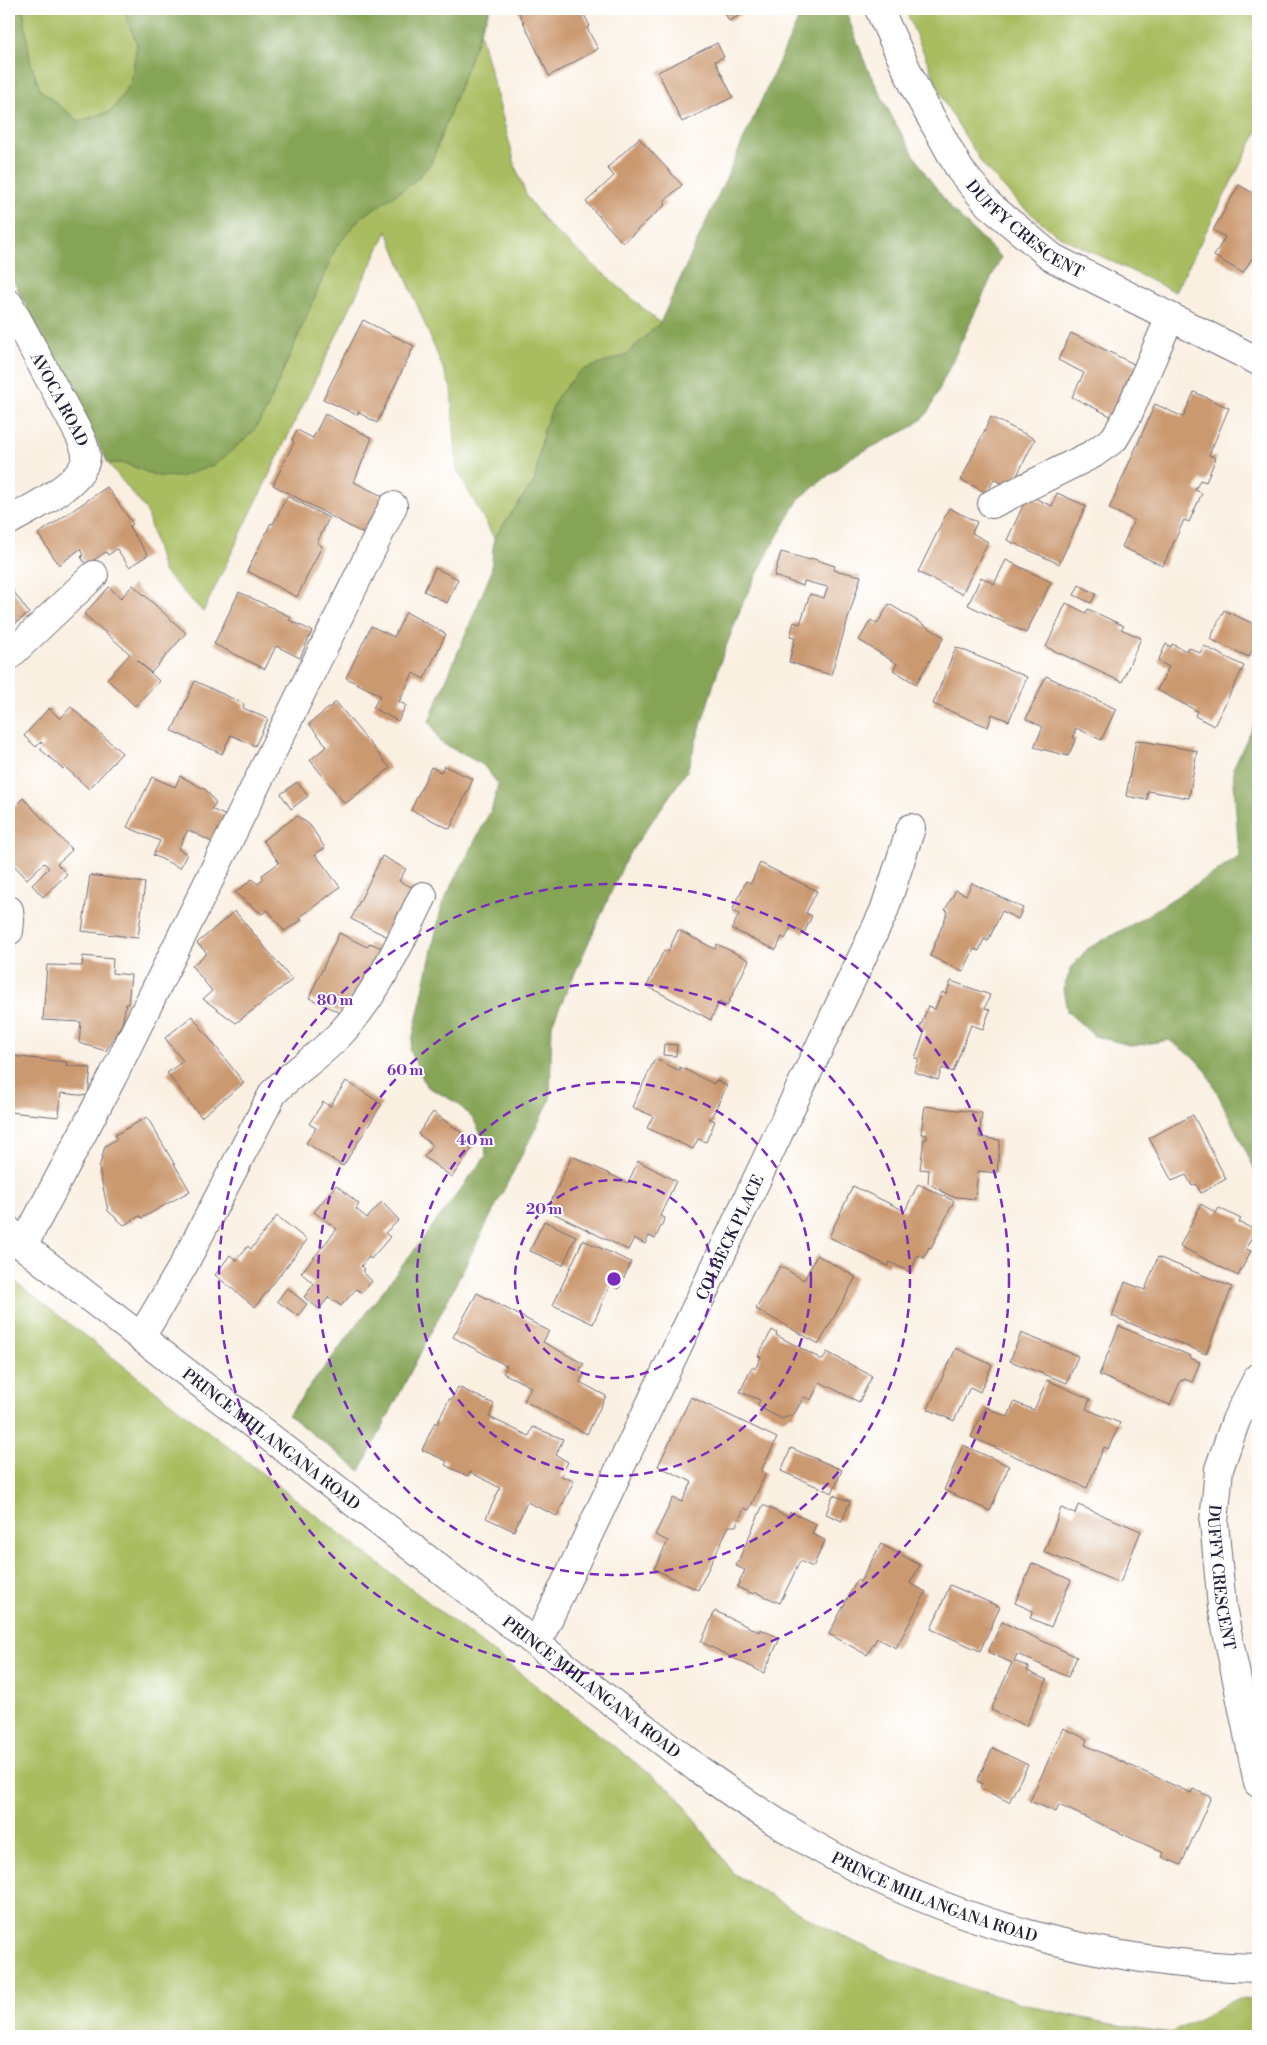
<svg xmlns="http://www.w3.org/2000/svg" width="1267" height="2045" font-family="'Libre Bodoni',serif">
	<style>
		.green { fill: #a9bd61; stroke: #66704e }
		.forest { fill: #86a457; stroke: #546349 }
		.building { fill: #cb996f }
		.lines { fill: none; stroke-linecap: round; stroke-linejoin: round }
		.minor-casing { stroke: #6e6a75; stroke-width: 30 }
		.minor { stroke: #fff; stroke-width: 28 }
		.ring { fill: none; stroke: #7b2cbf; stroke-width: 2.5; stroke-dasharray: 9 6 }
		.labels { text-anchor: middle; stroke-width: 4; stroke-linejoin: round; paint-order: stroke }
		.street-label { font-size: 16px; fill: #22223b; stroke: #fff }
		.centre { fill: #7b2cbf; stroke: #fff; stroke-width: 2.5 }
		.ring-label { font-size: 15px; text-anchor: middle; font-weight: bold; fill: #7b2cbf; stroke: #fff; stroke-width: 4; stroke-linejoin: round; paint-order: stroke }
	</style>
	<rect width="100%" height="100%" fill="#fff"/>
	<filter id="ink" filterUnits="userSpaceOnUse"><feTurbulence type="fractalNoise" baseFrequency=".02" numOctaves="2"/><feDisplacementMap in="SourceGraphic" scale="10" xChannelSelector="R" yChannelSelector="G"/><feConvolveMatrix kernelMatrix="1 2 1 2 8 2 1 2 1" color-interpolation-filters="sRGB"/></filter>
	<filter id="wash" filterUnits="userSpaceOnUse"><feTurbulence type="fractalNoise" baseFrequency=".0096" numOctaves="4" result="noise"/><feDisplacementMap in="SourceGraphic" scale="20" xChannelSelector="R" yChannelSelector="G"/><feGaussianBlur stdDeviation="1.12" result="paint"/><feColorMatrix in="noise" values="0 0 0 0 0 0 0 0 0 0 0 0 0 0 0 0 0 1.4 0 .05"/><feComposite in="paint" operator="in"/></filter>
	<g filter="url(#wash)">
		<rect width="100%" height="100%" fill="#faf0e2"/>
		<!-- green -->
		<path class="green" d="M23,9H124L123,10L137,44L131,82L112,111L79,121L40,90L30,60Z
			M905,9H1258V33L1255,41L1258,42V130L1175,292L1057,235L1017,202L983,165L946,105Z
			M480,32L516,168L527,197L548,225L660,323L626,355L580,372L544,428L535,480L494,538L457,470L451,388L387,231L203,612L163,571L146,510L108,463H124L157,476L266,411L336,247L360,218L414,182L431,163Z
			M9,1277L677,1795L733,1873L790,1908L850,1940L911,1967L975,1990L1040,2008L1105,2023L1171,2033L1237,1999L1258,2000V2036H9Z"/>
		<!-- forest -->
		<path class="forest" d="M9,9H23L30,60L40,90L79,121L112,111L131,82L137,44L123,10L124,9H490L480,32L431,163L414,182L360,218L336,247L266,411L253,432L215,465L180,477L157,476L124,463H108L9,273Z
			M803,9H845L866,65L893,119L923,170L953,211L1001,257L928,413L914,426L850,458L799,499L770,549L744,600L722,657L687,771L627,857L552,1024L550,1100L360,1471L288,1415L486,1156L485,1143L474,1120L457,1103L426,1086L410,1050L442,904L492,808L498,784L483,765L440,742L429,721L491,573L494,538L535,480L544,428L557,397L580,371L626,355L660,323Z
			M1258,716V1176L1206,1070L1198,1061L1169,1040L1133,1046L1094,1036L1067,1011L1063,989L1072,967L1087,949L1138,921L1239,857L1233,768Z"/>
		<g id="blocks">
			<!-- building -->
			<path class="building" d="M517,9H581L590,26L587,28L598,49L549,76Z
				M723,9H752L729,21Z
				M717,43L724,57L715,61L733,97L682,122L658,72Z
				M639,138L682,185L663,202L666,204L623,243L586,202L614,176L607,168Z
				M1239,185L1253,193L1255,188L1258,190V257L1254,255L1243,273L1214,256L1225,237L1213,230Z
				M363,320L414,346L377,423L358,412L357,415L323,399Z
				M1071,333L1142,368L1117,419L1072,397L1084,373L1058,360Z
				M1194,392L1229,408L1209,455L1216,458L1206,482L1200,480L1195,490L1202,493L1189,522L1184,520L1163,566L1122,547L1134,520L1109,509L1155,404L1183,417Z
				M325,414L372,438L354,482L386,498L366,535L273,485L294,442L292,440L297,430L313,438Z
				M991,417L1035,439L1011,488L994,479L987,493L961,480Z
				M107,487L133,524L129,527L148,555L129,567L117,549L108,555L106,552L86,565L81,557L83,555L80,549L59,565L38,534Z
				M1057,493L1086,506L1059,564L1007,540L1028,495L1052,506Z
				M287,496L329,518L317,543L322,546L297,597L247,571L271,523L273,524Z
				M949,508L977,522L972,533L988,542L962,594L918,572Z
				M781,552L810,560L811,558L835,566L834,570L861,576L831,675L789,662L795,637L790,636L794,622L800,624L810,594L824,598L828,587L804,581L803,586L774,576Z
				M1006,560L1051,582L1026,633L968,605L981,577L994,584Z
				M435,568L458,579L447,603L424,591Z
				M9,585L29,613L9,628Z
				M133,585L186,633L151,673L137,660L159,681L135,706L107,679L130,654L84,614L109,587L121,598Z
				M1079,585L1096,594L1091,603L1074,595Z
				M239,592L291,617L289,620L312,631L300,658L276,646L265,669L214,644Z
				M1066,603L1086,613L1088,609L1124,626L1121,629L1141,638L1122,682L1046,647Z
				M889,604L944,637L916,684L893,670L897,664L859,640L871,620L877,624Z
				M1224,610L1258,626V637L1249,657L1210,639Z
				M406,612L446,634L424,679L413,673L399,702L406,705L398,721L373,708L380,695L346,678L371,626L394,637Z
				M1166,644L1171,647L1172,644L1186,651L1188,647L1200,653L1204,646L1244,666L1214,726L1195,716L1197,711L1157,690L1169,667L1158,661Z
				M956,647L1027,677L1009,721L992,714L988,727L933,704Z
				M1046,676L1116,709L1101,740L1076,728L1073,737L1076,739L1068,756L1034,747L1043,727L1026,719Z
				M195,681L244,704L243,708L268,719L255,746L231,735L222,754L172,731Z
				M336,702L390,768L345,804L310,760L327,746L309,724Z
				M71,707L122,753L89,789L65,767L63,769L40,749L44,745L41,742L36,747L24,736L49,708L60,719Z
				M1136,740L1197,751L1189,798L1148,791L1147,800L1126,796Z
				M444,766L473,779L450,829L411,810L431,767L441,772Z
				M180,776L206,790L216,803L211,809L226,816L212,842L188,830L178,849L187,854L180,868L153,855L160,841L127,827L152,777L175,787Z
				M297,782L308,796L291,809L281,794Z
				M23,798L72,850L57,864L67,874L43,897L32,885L49,868L44,863L27,879L9,860L12,857L9,853V812Z
				M297,816L310,825L325,848L315,854L340,887L299,918L302,920L284,931L268,910L262,914L235,893L252,879L258,884L263,879L262,875L279,863L263,840Z
				M382,856L406,869L399,881L418,890L390,938L351,919Z
				M760,863L817,891L806,913L812,916L804,933L791,927L785,939L782,937L776,950L732,929L739,914L732,911L746,881L751,883Z
				M90,875L145,883L138,938L82,931Z
				M972,883L1023,908L1018,919L1002,911L988,941L984,939L979,951L974,949L963,972L930,956L948,911L945,910L956,890L966,895Z
				M235,911L292,980L236,1023L203,999L212,991L192,966L207,953L197,943Z
				M678,930L715,949L717,944L749,960L727,1006L719,1002L711,1020L647,986L664,950L668,952Z
				M339,933L367,947L370,943L389,951L351,1018L309,998Z
				M83,956L113,959L112,973L131,975L128,1004H126L122,1024L106,1051L79,1043L81,1022L43,1020L47,965L82,966Z
				M951,981L990,995L985,1008L990,1010L983,1029L971,1025L953,1072L942,1068L938,1080L914,1072L919,1059L915,1058L925,1031L920,1028L928,1006L935,1009L942,992L946,994Z
				M192,1016L244,1083L201,1117L167,1073L183,1061L165,1038Z
				M664,1044L677,1045L676,1056L663,1055Z
				M11,1056L67,1062L66,1065L91,1068L88,1096L61,1093L59,1117L9,1112Z
				M655,1059L680,1071V1067L714,1084L716,1080L727,1086L711,1118H708L715,1121L706,1142L698,1139L693,1149L647,1128L653,1116L632,1107Z
				M346,1081L382,1104L343,1166L306,1143L316,1128L309,1124L323,1102L330,1106Z
				M925,1106L982,1113L979,1137L1000,1140L997,1173L978,1171L975,1199L950,1196L928,1183L929,1170L920,1169L924,1139H927V1135L921,1134Z
				M433,1112L476,1143L452,1177L424,1157L433,1145L418,1134Z
				M1193,1115L1226,1179L1201,1193L1196,1184L1192,1186L1186,1175L1172,1181L1149,1138Z
				M147,1117L190,1191L142,1218L140,1216L124,1225L108,1211L99,1168L105,1146L117,1139L115,1135Z
				M572,1156L628,1183L638,1161L676,1181L660,1216L665,1218L655,1239L649,1236L645,1244L634,1238L628,1250L547,1210Z
				M918,1184L954,1201L931,1248L929,1247L924,1258L918,1255L910,1272L890,1262L888,1266L829,1237L853,1186L905,1211Z
				M336,1185L359,1204L356,1209L367,1218L382,1202L399,1220L385,1233L390,1237L371,1259L369,1257L361,1266L364,1269L363,1272L372,1281L362,1293L356,1289L341,1306L329,1297L319,1309L304,1297L314,1284L301,1273L337,1229L314,1212Z
				M1201,1204L1216,1213L1219,1208L1241,1219L1239,1222L1255,1230L1246,1249L1251,1251L1238,1276L1180,1246Z
				M277,1216L307,1240L255,1307L215,1275L230,1255L236,1260L248,1246L251,1249Z
				M544,1221L576,1236L563,1265L530,1251Z
				M583,1240L631,1262L619,1289L610,1285L593,1324L553,1305Z
				M817,1255L856,1277L819,1344L756,1309L780,1266L804,1280Z
				M1158,1257L1232,1287L1206,1354L1112,1316L1125,1282L1145,1290Z
				M287,1288L307,1304L298,1316L277,1301Z
				M477,1293L549,1331L543,1342L584,1364L579,1371L584,1374L580,1382L606,1396L587,1434L524,1401L531,1387L503,1373L507,1366L453,1337Z
				M1119,1326L1191,1356L1190,1358L1200,1362L1192,1382L1184,1379L1183,1381L1181,1380L1170,1405L1099,1375Z
				M772,1330L777,1333L776,1335L823,1360L827,1352L872,1376L859,1402L820,1382L811,1400L804,1397L793,1416L791,1415L782,1419L757,1406L760,1400L740,1392L752,1367L755,1369L761,1357L758,1356Z
				M1021,1333L1078,1356L1067,1383L1010,1361Z
				M956,1348L992,1365L980,1392L970,1387L954,1421L928,1409Z
				M1047,1380L1090,1399L1086,1409L1120,1423L1108,1449L1104,1447L1087,1488L971,1437L985,1407L1008,1417L1014,1402L1034,1410Z
				M458,1387L494,1404L489,1417L529,1436L533,1427L563,1439L556,1455L568,1462L561,1476L574,1481L557,1516L527,1502L514,1531L486,1518L500,1488L470,1472L467,1476L445,1465L447,1461L422,1450L435,1422L437,1424L449,1399H452Z
				M691,1397L777,1438L761,1471L766,1473L749,1510L744,1508L736,1526H729L698,1590L654,1569L668,1541L655,1535L673,1498L682,1502L692,1482L658,1466Z
				M963,1445L1009,1466L990,1511L944,1490Z
				M791,1448L842,1470L832,1493L781,1471Z
				M833,1495L850,1501L842,1521L826,1514Z
				M763,1505L788,1517L790,1512L816,1524L812,1534L825,1540L813,1567L800,1561L780,1603L755,1592L753,1594L737,1587L745,1570L736,1566Z
				M1078,1505L1141,1531L1120,1583L1044,1552L1061,1508L1075,1514Z
				M881,1544L920,1565L910,1583L926,1592L896,1648L877,1638L867,1655L829,1634L857,1580L860,1582Z
				M1032,1563L1071,1580L1051,1627L1030,1618L1033,1611L1015,1603Z
				M950,1585L1000,1607L980,1651L931,1629Z
				M715,1611L759,1632L760,1629L780,1638L764,1673L701,1642Z
				M1002,1622L1077,1657L1068,1677L1017,1654L1014,1661L1029,1667L1027,1671L1047,1680L1026,1726L991,1710L1012,1663L988,1652Z
				M1063,1728L1087,1739L1085,1745L1191,1793L1193,1789L1211,1797L1181,1865L1162,1857L1164,1853L1059,1805L1056,1812L1030,1801Z
				M993,1748L1028,1765L1009,1802L980,1788L982,1783L977,1781Z"/>
		</g>
	</g>
	<g filter="url(#ink)">
		<use href="#blocks" fill-opacity="0" stroke="#6e6a75" stroke-width="1"/>
		<g class="lines">
			<defs>
				<g id="minor">
					<path id="s1" d="M879,9L918,94L960,170L989,205L1053,258L1258,361"/>
					<path id="s2" d="M9,304L79,434C82,441 86,448 86,456C86,483 29,509 9,521"/>
					<path d="M992,504L1093,454L1114,439L1127,417L1170,317"/>
					<path d="M9,656L94,575"/>
					<path d="M9,910L10,921L9,931"/>
					<path id="s3" d="M9,1231L23,1246L698,1769C734,1795 770,1819 808,1842C943,1920 1103,1965 1258,1968"/>
					<path d="M23,1246L113,1076L393,506"/>
					<path d="M141,1337L183,1266L273,1093C294,1071 321,1055 341,1033C378,993 399,944 423,896"/>
					<path id="s4" d="M1258,1377L1236,1420L1219,1469L1214,1522L1222,1607L1258,1783"/>
					<path id="s5" d="M537,1643L884,911L911,828"/>
				</g>
			</defs>
			<!-- minor casing -->
			<use href="#minor" class="minor-casing"/>
			<!-- minor -->
			<use href="#minor" class="minor"/>
		</g>
	</g>
	<!-- distance rings -->
	<g class="ring">
		<circle cx="614" cy="1279" r="99"/>
		<circle cx="614" cy="1279" r="197"/>
		<circle cx="614" cy="1279" r="296"/>
		<circle cx="614" cy="1279" r="395"/>
	</g>
	<g class="labels">
		<!-- street labels -->
		<g class="street-label">
			<text dy="6" stroke="none"><textPath href="#s1" startOffset="269">DUFFY CRESCENT</textPath></text>
			<text dy="6" stroke="none"><textPath href="#s2" startOffset="108">AVOCA ROAD</textPath></text>
			<text dy="6" stroke="none"><textPath href="#s5" startOffset="449">COLBECK PLACE</textPath></text>
			<text dy="6" stroke="none"><textPath href="#s3" startOffset="335">PRINCE MHLANGANA ROAD</textPath></text>
			<text dy="6" stroke="none"><textPath href="#s4" startOffset="209">DUFFY CRESCENT</textPath></text>
			<text dy="6" stroke="none"><textPath href="#s3" startOffset="740">PRINCE MHLANGANA ROAD</textPath></text>
			<text dy="6" stroke="none"><textPath href="#s3" startOffset="1145">PRINCE MHLANGANA ROAD</textPath></text>
		</g>
	</g>
	<circle cx="614" cy="1279" r="8" class="centre"/>
	<g class="ring-label">
		<text x="335" y="1005">80 m</text>
		<text x="405" y="1075">60 m</text>
		<text x="475" y="1145">40 m</text>
		<text x="544" y="1214">20 m</text>
	</g>
	<!-- margin -->
	<rect width="1267" height="2045" fill="none" stroke="#fff" stroke-width="30"/>
</svg>
